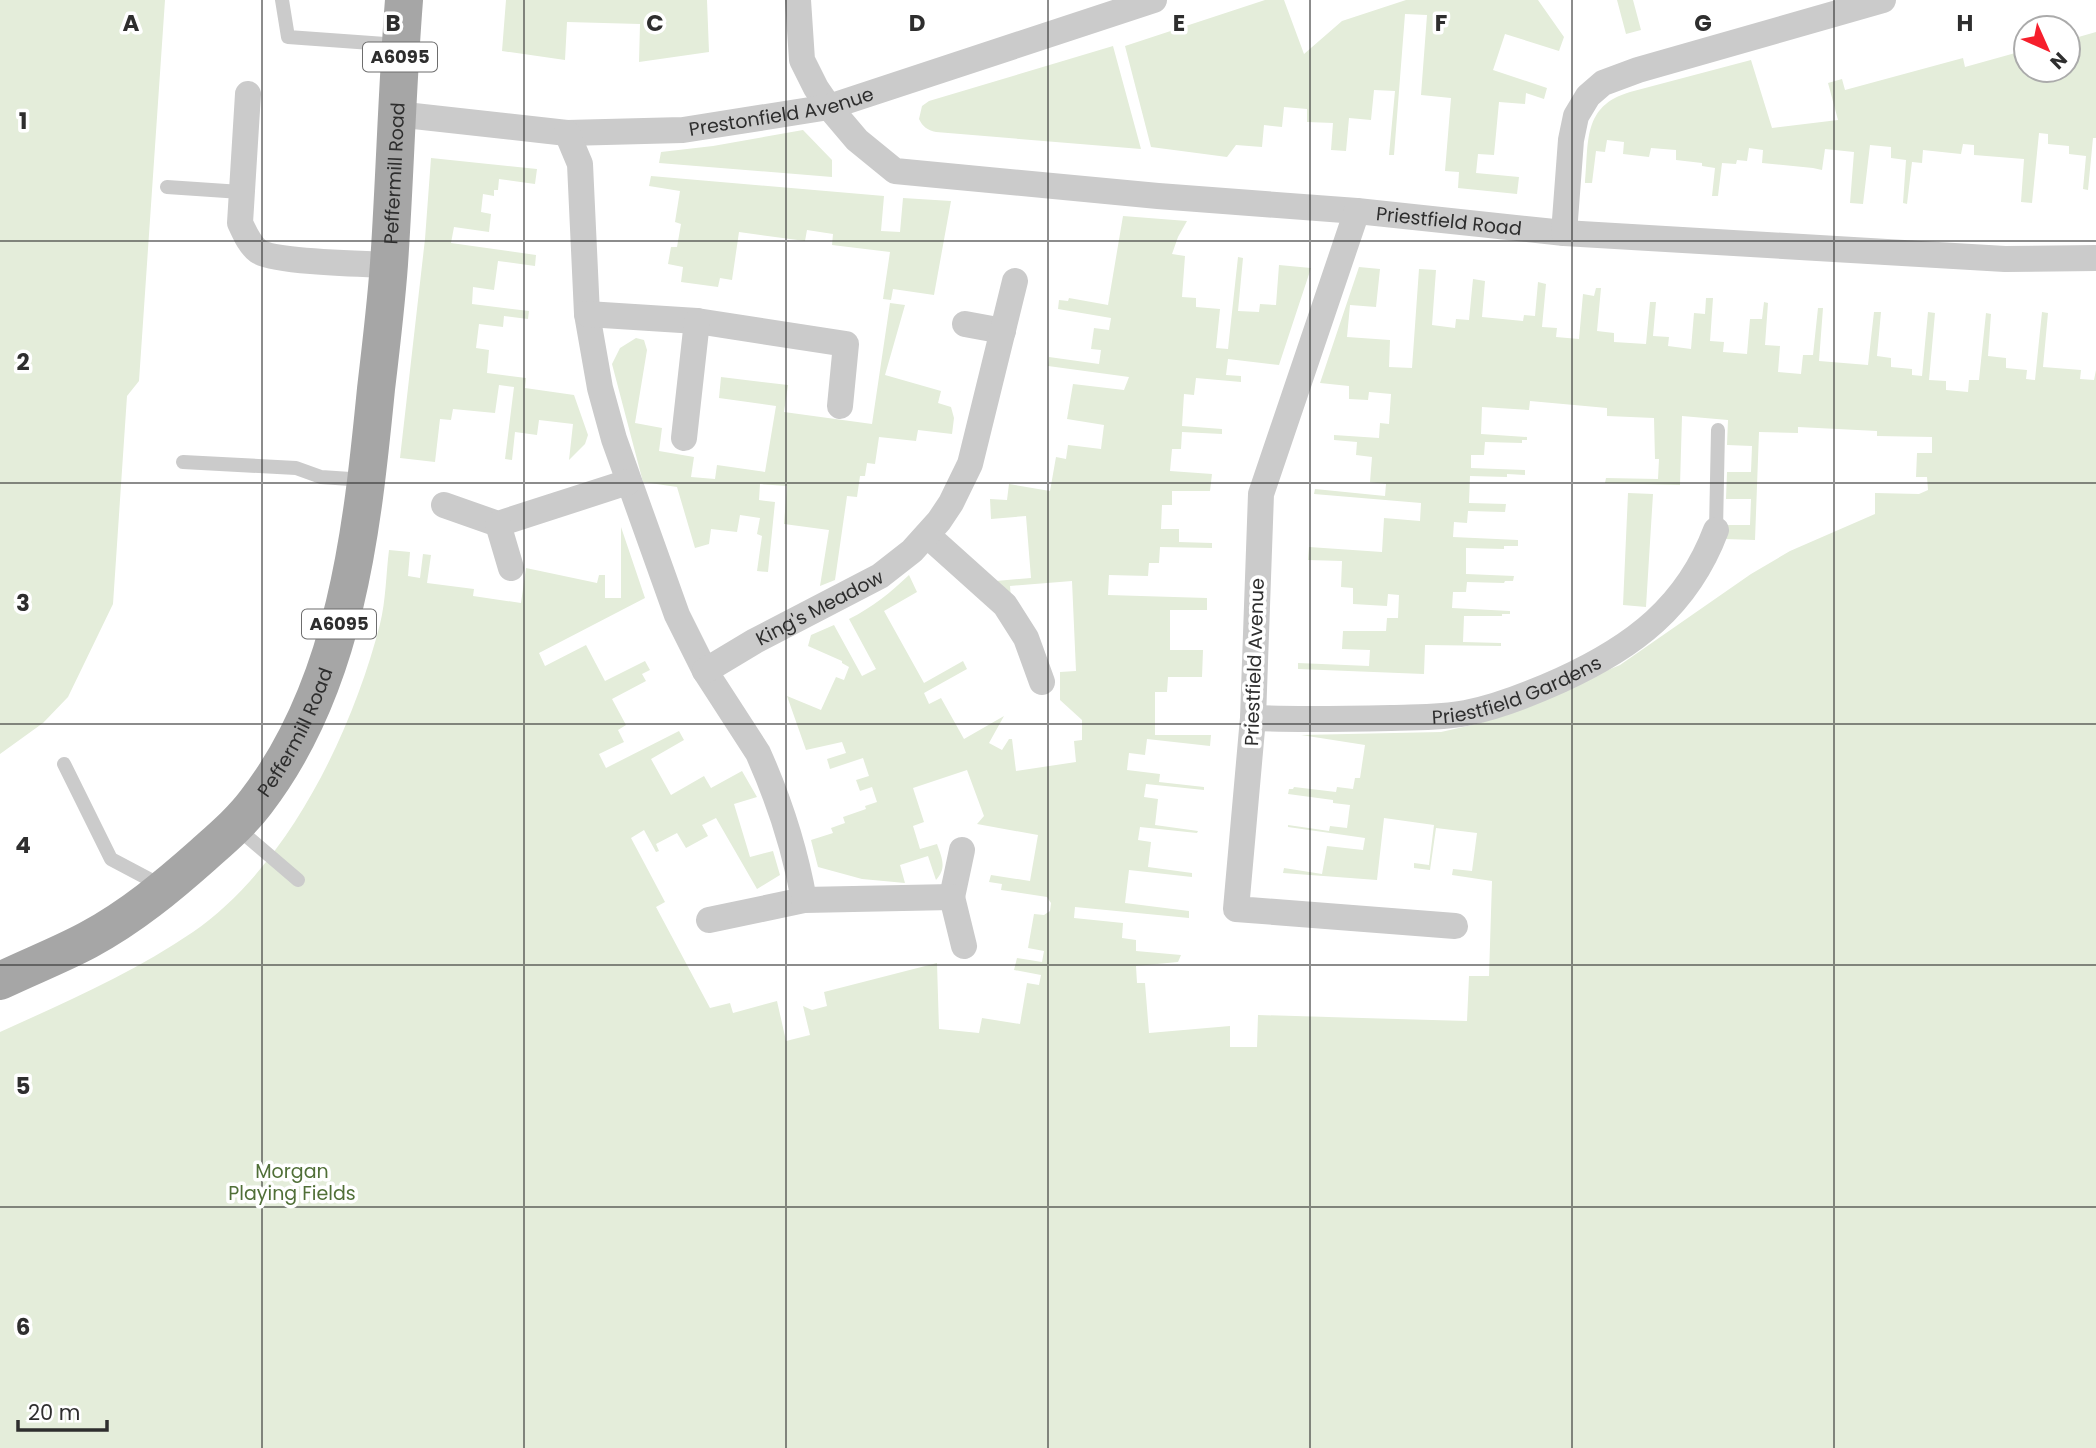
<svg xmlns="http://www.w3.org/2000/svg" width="2096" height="1448" font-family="Poppins,sans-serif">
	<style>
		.green { fill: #e4edda }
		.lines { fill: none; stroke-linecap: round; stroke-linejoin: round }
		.lane { stroke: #cbcbcb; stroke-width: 14 }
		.street { stroke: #cbcbcb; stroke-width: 26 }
		.primary { stroke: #a6a6a6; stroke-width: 38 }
		.grid { fill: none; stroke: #2e2e2e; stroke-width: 2; stroke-opacity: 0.55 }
		.labels { text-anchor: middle; stroke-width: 7; stroke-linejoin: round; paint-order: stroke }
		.shield { fill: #fff; stroke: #6d6d6d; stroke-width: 2 }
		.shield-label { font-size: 18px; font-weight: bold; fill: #2e2e2e }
		.street-label { font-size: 19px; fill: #2e2e2e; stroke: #fff }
		.park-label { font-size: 19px; fill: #506f37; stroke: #fff }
		.grid-label { font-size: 23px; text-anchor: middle; font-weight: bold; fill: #2e2e2e; stroke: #fff; stroke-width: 7; stroke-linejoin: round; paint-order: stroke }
	</style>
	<rect width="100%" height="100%" fill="#fff"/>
	<!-- green -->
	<path class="green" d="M0,0H165L139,381L127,396L113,604L68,697L43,723L0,754Z
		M506,0H707L709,52L639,62L640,24L567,22L565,60L502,51Z
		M1265,0H1284L1304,54L1342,21L1406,0H1538L1564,37L1559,51L1505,34L1493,70L1547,88L1544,99L1526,93L1525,104L1499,102L1494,155L1478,154L1476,173L1519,177L1517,194L1458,188L1459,172L1445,171L1451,98L1421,95L1427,15L1405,14L1394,155H1389L1395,91L1374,90L1371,120L1349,118L1346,151L1331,150L1333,123L1307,122V109L1284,107L1282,127L1264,125L1262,147L1236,145L1227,157L1151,147L1125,46Z
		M1617,0H1633L1641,30L1626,34Z
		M2096,32V138H2093L2088,190L2083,189L2086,156L2069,154V146L2048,144V134L2039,133L2032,203L2021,202L2024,159L1974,155V145L1963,144L1961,154L1923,150L1922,163L1912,162L1907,204L1903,203L1906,160L1891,158V147L1870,145L1863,204L1850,203L1854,152L1825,149L1822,170L1813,168L1762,163L1763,150L1749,148L1747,161L1737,160L1736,164L1722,163L1718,196H1712L1715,168L1702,166V163L1676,160V150L1651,148L1649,157L1623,154L1624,142L1607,140L1605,152L1596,151L1592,183H1585C1589,142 1582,106 1630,92L1751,60L1772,128L1838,120L1828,83L1842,79L1845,90L1963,58L1965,67L2026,50V70H2068V40Z
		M1113,46L1141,149L936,132C927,130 923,127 919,119L922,106L929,101Z
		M803,130L832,160V177L659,163L661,152L713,146Z
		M431,158L537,169L535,184L499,179L498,190H494V196L483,194L481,212L491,214L489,232L454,227L451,243L536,255L535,266L498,261L494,290L473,287L472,304L529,311L528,319L504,316L503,327L479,324L476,348L489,350L487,373L526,378L525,388L574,395L588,435L585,444L569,460L573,424L539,420L537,435L515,432L512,460L505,459L514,387L499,385L495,413L453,409L451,420L440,419L435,462L400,458L425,239Z
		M651,176L884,196L881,231L900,232L903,198L951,201L934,295L893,289L891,300L883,299L890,252L832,245L833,234L807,230L805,241L739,232L732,280L720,278L718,287L681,282L683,267L668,264L671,247H677L681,224L675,222L680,191L649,186Z
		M1123,216L1187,221L1178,237L1172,254L1185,256L1182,297L1196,298V307L1220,309L1216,348L1228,349L1238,257L1243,258L1238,311L1259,312L1260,304L1276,305L1279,265L1311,268L1279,365L1228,359L1226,375L1241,376V382L1196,378L1194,395L1184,394L1182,426L1222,429V434L1182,432L1181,449H1172L1170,471L1212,474L1210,491H1172V505H1162L1161,529H1179V542L1212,543V548L1160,547L1159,563H1149L1148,576L1109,575L1108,595L1207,598V610H1170V650H1203L1202,677H1168L1167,692H1155V735H1211L1210,746L1147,739L1145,755L1129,753L1127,770L1160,774L1159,782L1204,787V790L1146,784L1144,797L1158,799L1155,825L1198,831L1197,833L1140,827L1138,840L1151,842L1148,867L1192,873V877L1129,870L1125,903L1189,911V918L1075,907L1074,918L1123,923L1122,938L1136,940V951L1181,955L1178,962L1136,966L1137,983H1145L1149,1033L1230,1026V1047H1257L1258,1015L1467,1021L1469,976H1489L1492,881L1452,875L1453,869L1472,871L1477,833L1436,828L1430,870L1414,868V863L1429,865L1434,825L1384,818L1377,880L1283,873L1284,868L1322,874L1327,846L1363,850L1365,838L1288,827V825L1329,831L1330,826L1347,828L1350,805L1333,803V800L1288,794L1289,789H1293L1294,787L1336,792L1337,787L1353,789L1355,778H1360L1365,745L1301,735L1441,732L1481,723L1620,665L1751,574L1790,551L1875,514V493L1919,494L1928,490L1927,477H1916L1917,453H1932V437L1877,436V431L1798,427V433L1759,432L1755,540L1725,539V525H1750L1751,499H1726L1727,472H1751L1752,446L1727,445L1728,420L1682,416L1680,485L1605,483L1606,478L1658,479L1659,459H1655L1654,418L1607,416V408L1530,401L1529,410L1482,407L1481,434L1527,437V440H1522V443L1485,442L1484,455H1471V468L1525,470V475L1507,474V477L1470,476L1469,503L1506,504L1505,512L1468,511L1467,523L1454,522L1453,537L1518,540V546H1504V549L1466,548V574L1514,576L1513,581H1505L1504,583L1467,582L1466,592H1453L1452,608L1510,611V614H1502V616H1464L1463,642L1501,643V646L1425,645L1424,674L1298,669V663L1369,666L1370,650L1342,649L1343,631H1386L1387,618H1398L1399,595L1388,594L1387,606L1353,604V588L1341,587L1342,561L1308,560L1309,547L1382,552L1384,518L1420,521L1421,503L1314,494L1315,489L1385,496L1386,484L1370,482L1372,457L1356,455L1357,442L1334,440V435L1379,438L1380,423L1389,424L1391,394L1369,392L1368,400L1349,399V386L1320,383L1359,267L1380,269L1376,307L1350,305L1347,337L1390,340L1389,367L1412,368L1419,269L1436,270L1432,325L1455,328L1456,319L1469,320L1473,279L1485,281L1482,317L1523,321L1524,315L1535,316L1538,282L1546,284L1542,327L1557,328L1556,337L1579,339L1583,294L1594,296L1596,288H1601L1597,331L1614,333V342L1646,344L1650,302H1656L1653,336L1669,337L1668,346L1691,349L1694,313L1705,314L1706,298H1713L1710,341L1724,342L1723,352L1747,354L1750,319H1762L1764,302L1768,303L1765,345L1780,346L1778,372L1801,374L1803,355H1813L1818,308H1823L1819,361L1868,365L1874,312H1881L1877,356L1891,358V367L1912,369V375L1922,376L1928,312L1935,313L1929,380L1946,381V390L1968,392L1969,380H1979L1986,313L1991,314L1988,356L2006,358V368L2027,370L2026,379L2035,380L2042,312L2048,313L2043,367L2081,370L2080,379L2094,380L2096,370V1448H0V1032C66,1002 133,973 193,932C288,866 352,733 380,624C386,600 386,574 389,550L410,552L408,576L420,578L423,554L431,555L427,583L474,589L473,596L521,603L526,568L597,583L599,575H605V598H621V527L645,598L539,653L545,666L586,645L605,681L645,661L650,670L642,674L646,681L612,699L626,725L618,730L624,742L599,754L606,768L679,731L684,740L651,759L671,795L704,776L711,788L742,771L757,797L734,804L750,857L773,851L780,875L757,889L716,818L702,825L708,836L686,848L677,833L656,844L659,851L656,852L644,830L631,838L665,902L656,907L710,1008L730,1003L733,1013L777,1001L786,1041L810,1035L803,1006L812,1010L827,1006L824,992L937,963L939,1029L979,1033L982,1018L1020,1024L1027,983L1039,985L1041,975L1014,970L1017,958L1042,962L1044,951L1028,948L1034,914L1044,915L1050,911L1051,903L1047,897L1001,890L1002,884L989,882L991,875L1030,881L1038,835L977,824L984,816L967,770L913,788L924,822L913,826L920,849L937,844C942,858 947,868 936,880L928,856L900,865L905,883L862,879L818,867L811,840L833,833L831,828L845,823L843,817L866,809L865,806L877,802L872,787L860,791L856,780L869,776L863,758L830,769L827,759L846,753L842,742L806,750L787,696L821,710L836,677L844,680L849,667L842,663V661L808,646L811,635L834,625L862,676L876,669L849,619C873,607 890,593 909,575L917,592L884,611L924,683L963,661L967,669L924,693L929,704L941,698L964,739L1004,716L989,743L1002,750L1009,739H1012L1016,771L1076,762L1074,741L1082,740V720L1060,700V672L1076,671L1072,581L1010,586L1012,611L996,581L1031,578L1026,516L991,519L990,499L1007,500L1009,484L1050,491L1056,457L1066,459L1068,445L1101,449L1104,425L1067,419L1073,384L1124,390L1129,377L1048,366L1049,357L1099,364L1101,350L1091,349L1094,328L1109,330L1111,318L1058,309L1059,300L1068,301L1069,298L1108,305Z
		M890,303L905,305L885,375L941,391L938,403L951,407L954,418L952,434L918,430L916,441L879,437L875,464L867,463L865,476H860L857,497L847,496L835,580L820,586L829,530L784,524L787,486L760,484L759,500L775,502L768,572L757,571L762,536L757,534L760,518L740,515L737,532L711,529L709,544L695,548L677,487L643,482L612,364L620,348L636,338L644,340L647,350L635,423L662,428L659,451L694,457L691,477L715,479L717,465L765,472L776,406L719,398L721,377L788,385L784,412L872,424Z
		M1628,493L1653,494L1646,607L1623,605Z"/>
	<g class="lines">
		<!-- lane -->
		<path class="lane" d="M282,0L288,37L399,45
			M167,187L241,192
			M183,462L296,468L321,477L365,480
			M1716,530L1718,430
			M64,764L111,859L162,886
			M236,827L298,880"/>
		<!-- street -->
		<g class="street">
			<path id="s1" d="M798,0L802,60L816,88L829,107L857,140L895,171L1158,196L1357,211L1564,233L2005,259L2096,258"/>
			<path d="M248,94L240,223C245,233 249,244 258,251C273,262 366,264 389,265"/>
			<path id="s2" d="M396,114L567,133L683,130L829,107L1154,0"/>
			<path d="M567,133L580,164L587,314L600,388L614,439L677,615L705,671L758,753C779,800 795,849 804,900L709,920"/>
			<path d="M1357,211L1261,494L1253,718L1236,909L1455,926"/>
			<path d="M1564,233L1571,140L1576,116L1588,96L1603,83L1638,70L1883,0"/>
			<path d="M587,314L697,321L846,344L840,406"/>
			<path d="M965,324L1003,331"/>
			<path d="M684,438L697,321"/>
			<path d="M444,505L498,524L628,482"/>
			<path d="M498,524L511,568"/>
			<path d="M927,535L1005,605L1026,638L1042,682"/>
			<path id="s3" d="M705,671L755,641L880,576L912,551L939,521L951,503L970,464L1015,281"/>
			<path id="s4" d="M1253,718C1299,720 1345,719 1391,718C1416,717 1441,718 1466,713C1498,707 1530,694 1561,680C1633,647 1687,607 1716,530"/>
			<path d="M952,897L962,850"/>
			<path d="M804,900L952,897L964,946"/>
		</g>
		<!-- primary -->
		<path class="primary" id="s5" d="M0,981C29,967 60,955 88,940C131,917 168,886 203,855C222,838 241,822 256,802C346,685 362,531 376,389C381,347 386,305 389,264C395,176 397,88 404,0"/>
	</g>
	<!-- grid -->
	<path class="grid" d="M262,0V1448M524,0V1448M786,0V1448M1048,0V1448M1310,0V1448M1572,0V1448M1834,0V1448M0,241H2096M0,483H2096M0,724H2096M0,965H2096M0,1207H2096"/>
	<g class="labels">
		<!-- shield labels -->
		<g class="shield">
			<rect x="363" y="42.5" width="74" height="29" rx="5"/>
			<rect x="302" y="609.5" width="74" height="29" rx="5"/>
		</g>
		<g class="shield-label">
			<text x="400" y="63">A6095</text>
			<text x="339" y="630">A6095</text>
		</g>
		<!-- street labels -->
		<g class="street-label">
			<text dy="7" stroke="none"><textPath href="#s2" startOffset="388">Prestonfield Avenue</textPath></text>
			<text dy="7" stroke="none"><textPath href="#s5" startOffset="968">Peffermill Road</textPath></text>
			<text dy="7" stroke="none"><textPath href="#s1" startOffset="763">Priestfield Road</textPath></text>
			<text dy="7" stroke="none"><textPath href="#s3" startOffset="131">King's Meadow</textPath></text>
			<text transform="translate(1254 662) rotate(-88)" y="7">Priestfield Avenue</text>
			<text dy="7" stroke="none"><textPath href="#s4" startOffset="268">Priestfield Gardens</textPath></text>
			<text dy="7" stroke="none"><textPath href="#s5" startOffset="396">Peffermill Road</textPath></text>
		</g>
		<!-- park labels -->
		<g class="park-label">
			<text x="292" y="1178">Morgan<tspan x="292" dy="22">Playing Fields</tspan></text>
		</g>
	</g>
	<g class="grid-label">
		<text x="131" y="31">A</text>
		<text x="393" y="31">B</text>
		<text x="655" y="31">C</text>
		<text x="917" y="31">D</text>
		<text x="1179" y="31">E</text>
		<text x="1441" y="31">F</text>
		<text x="1703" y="31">G</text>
		<text x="1965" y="31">H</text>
		<text x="23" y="129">1</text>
		<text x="23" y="370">2</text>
		<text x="23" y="611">3</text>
		<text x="23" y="853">4</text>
		<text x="23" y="1094">5</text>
		<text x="23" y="1335">6</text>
	</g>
	<!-- north arrow -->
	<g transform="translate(2047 49) rotate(135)"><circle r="33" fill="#ffffff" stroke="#ababab" stroke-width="2"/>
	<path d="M0-5L12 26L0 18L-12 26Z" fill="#f61f2c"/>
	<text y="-10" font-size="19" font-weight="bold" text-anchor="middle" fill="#2e2e2e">N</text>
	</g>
	<!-- scale -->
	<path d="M18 1420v10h89v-10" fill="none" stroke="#2e2e2e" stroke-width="3.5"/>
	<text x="28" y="1420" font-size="21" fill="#2e2e2e" stroke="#ffffff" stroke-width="5" paint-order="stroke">20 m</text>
</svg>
